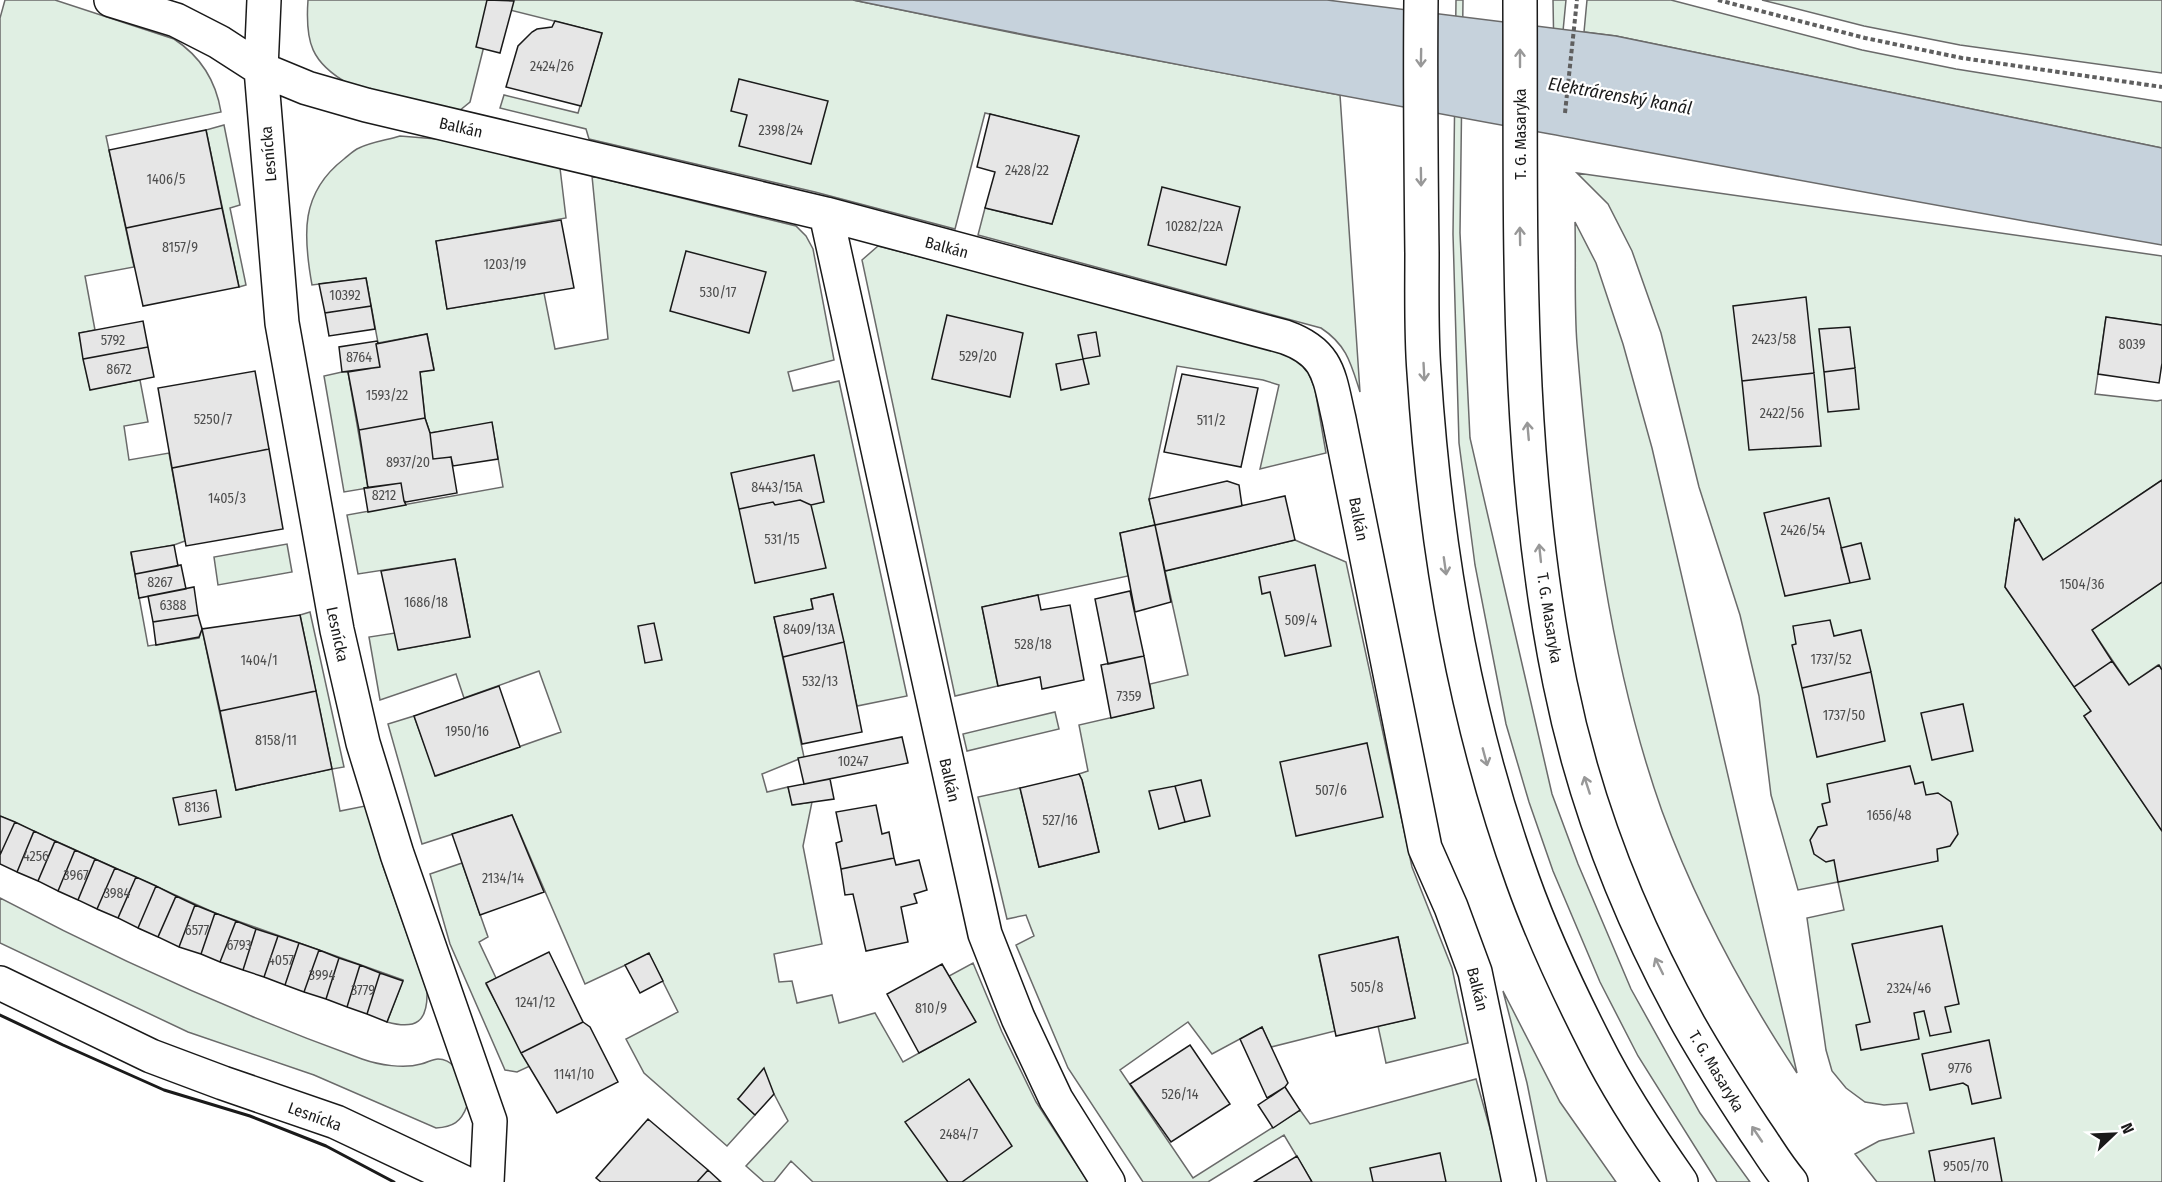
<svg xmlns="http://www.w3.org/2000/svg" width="2162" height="1182" font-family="'Fira Sans Condensed',sans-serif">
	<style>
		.green { fill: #e0efe3; stroke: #6a6a6a; stroke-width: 1.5 }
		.water { fill: #c6d2dc; stroke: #6a6a6a; stroke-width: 1.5 }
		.building { fill: #e6e6e6; stroke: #1a1a1a; stroke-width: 1.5 }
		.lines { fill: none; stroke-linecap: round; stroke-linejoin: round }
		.minor-casing { stroke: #1a1a1a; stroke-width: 36 }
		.tertiary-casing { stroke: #1a1a1a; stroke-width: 36 }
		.path { stroke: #5f5f5f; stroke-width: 4; stroke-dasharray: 4.5 3; stroke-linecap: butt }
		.minor { stroke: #fff; stroke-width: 33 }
		.tertiary { stroke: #fff; stroke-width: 33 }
		.wall { stroke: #1a1a1a; stroke-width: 3 }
		.oneway { stroke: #989898 }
		.labels { text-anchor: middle; stroke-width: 4.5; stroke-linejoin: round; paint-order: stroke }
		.number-label { font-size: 14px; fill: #4d4d4d }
		.street-label { font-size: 16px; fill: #1a1a1a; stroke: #fff }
		.water-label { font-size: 18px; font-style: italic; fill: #1a1a1a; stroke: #fff }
	</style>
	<rect width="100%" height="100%" fill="#fff"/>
	<!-- green -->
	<path class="green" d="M5,0H55L174,39C200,56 216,81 221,112L106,136L134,267L85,276L95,330L79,333L90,389L140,380L148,422L124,426L129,460L169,453L185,541L174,545L131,553L148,646L199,638L202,629L236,790L332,769L300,615L310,612L344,767L332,769L340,811L365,806L383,866L427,991C428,1022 416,1030 387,1022L403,980L215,913L0,816V18Z
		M308,0H853L1028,36L1340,95L1360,392C1351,364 1347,345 1321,328L978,235L985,208L1052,224L1079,136L985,113L955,229L815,192L589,139L586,129L500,108L504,95L578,113L602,33L494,6L470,102L459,111L349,84C311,63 305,42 308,0Z
		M1456,0H1463L1460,233L1470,438L1552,794L1578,864L1631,989L1700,1113L1750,1182H1717L1638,1056L1600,982L1553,871L1529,802L1506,724L1475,565L1459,443L1453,234Z
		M1553,0H1566L1555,114Z
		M1587,0H1671L1862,50L1956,69L2162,102V148L1616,36L1584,32Z
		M1762,0H2162V73L1960,45L1864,26Z
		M224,125L240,205L230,208L246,285L239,287L206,130Z
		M400,136L449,140L560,168L566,218L436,241L447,309L544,293L555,349L608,339L592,176L796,226L806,236L813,249L834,360L788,372L793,391L839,381L907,696L857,706L833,594L811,599L813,609L774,617L804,757L762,774L767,792L788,787L793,805L812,802L803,846L822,944L774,954L779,982L792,981L797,1003L832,995L839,1023L875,1013L903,1062L975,1022L949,976L973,963L1002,1032L1036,1102L1088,1182H813L791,1161L774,1182H764L746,1166L788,1121L774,1094L738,1099L755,1115L727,1146L644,1073L626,1039L678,1012L649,954L585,984L512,815L422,844L388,724L414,716L436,776L561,732L539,671L464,698L456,674L380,700L369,637L395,633L399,650L470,637L455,559L358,574L347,515L503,487L492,423L430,433L425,418L420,372L434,369L427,334L378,343L366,278L312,285C303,235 300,193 344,159C349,155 354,150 359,148C371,142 387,140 400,136Z
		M1577,173L2162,256V325L2106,317L2095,394L2157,401L2162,400V480L2043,560L2019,519L2015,520L2005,587L2091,711L2084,716L2162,831V1182H1877L1855,1154L1879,1141L1914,1133L1907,1103L1884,1105L1865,1102L1846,1088L1832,1071L1826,1050L1807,918L1844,910L1838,882L1798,890L1771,795L1759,696L1740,615L1699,487L1661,333L1632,251L1608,204Z
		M1575,222L1596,263L1623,344L1652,448L1797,1073C1743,991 1696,904 1662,811C1610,665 1589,498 1577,344C1574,304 1576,262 1575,222Z
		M878,246L1291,352L1308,372L1315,389L1326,453L1260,469L1279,385L1263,380L1177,366L1149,499L1155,525L1120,533L1128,576L982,607L998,686L955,696L862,260Z
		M342,372H348L368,488L344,492L324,376Z
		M1295,540L1346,562L1412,867L1452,968L1468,1043L1386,1063L1378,1026L1415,1018L1398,937L1319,956L1335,1031L1271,1047L1262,1027L1212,1054L1188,1022L1120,1070L1193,1178L1300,1110L1310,1124L1476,1079L1505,1182H1312L1284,1135L1208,1182H1143L1068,1068L1016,945L1034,936L1026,915L1007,919L978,797L1020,788L1039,867L1099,852L1082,780L1079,774L1088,771L1079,725L1153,708L1150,684L1188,675L1165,571Z
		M287,544L292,572L218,585L214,557Z
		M2162,582V670L2158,665L2129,685L2092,630Z
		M1055,712L1059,729L967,751L963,734Z
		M462,863L488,937L479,942L496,978L486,984L530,1066L517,1072L505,1070L450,944L430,874Z
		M0,898C117,960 238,1014 362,1059C379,1065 404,1069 421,1064C427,1063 432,1059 438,1059C444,1059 451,1062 454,1067C460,1074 464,1096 467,1106C461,1122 453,1127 436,1128L314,1075L188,1032L0,943Z
		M1503,991L1560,1102L1616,1182H1547L1527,1083Z"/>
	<!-- water -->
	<path class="water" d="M853,0H1327L1616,36L2162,148V245C1957,210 1754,172 1550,134C1317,91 1085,48 853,0Z"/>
	<!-- building -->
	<path class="building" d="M487,0L514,1L500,53L476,47Z
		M555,21L602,33L581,106L506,87L518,46L532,32L537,29L552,27Z
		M739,79L828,101L811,164L739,146L747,115L731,111Z
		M990,114L1079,136L1052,224L985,208L995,172L977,167Z
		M206,130L222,208L126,228L109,150Z
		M1162,187L1240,207L1226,265L1148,245Z
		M222,208L239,287L143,306L126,228Z
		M561,220L574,288L447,309L436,241Z
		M686,251L766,272L749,333L670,311Z
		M366,278L371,306L325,313L319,284Z
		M1806,297L1814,373L1742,381L1733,306Z
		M371,306L375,329L329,336L325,313Z
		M947,315L1023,333L1010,397L932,379Z
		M2106,317L2162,325V363L2159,383L2098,374Z
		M143,321L148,347L83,359L79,333Z
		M1850,327L1855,368L1824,372L1819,329Z
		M1096,332L1100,356L1083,359L1078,335Z
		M427,334L434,370L420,372L425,418L359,430L348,372L380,367L376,344Z
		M377,341L378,343L376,344L380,367L342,372L339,347Z
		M148,347L154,377L90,390L83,359Z
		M1083,359L1089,384L1061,390L1056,364Z
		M1855,368L1859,409L1828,412L1824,372Z
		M255,371L269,449L172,468L158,388Z
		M1814,373L1821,446L1749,450L1742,381Z
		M1182,374L1258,388L1241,467L1164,452Z
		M425,418L430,433L433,459L451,457L457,493L406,502L404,501L401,483L368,488L359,430Z
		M492,422L498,459L453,466L451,457L433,459L430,433Z
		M269,449L283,529L186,546L172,468Z
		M814,455L824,502L811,505L800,500L775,505L773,502L739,509L731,473Z
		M2162,480V582L2092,630L2112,661L2074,687L2005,587L2015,519L2016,521L2019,519L2043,560Z
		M1227,481L1239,485L1242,506L1155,525L1149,499Z
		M401,483L404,501L406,505L368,512L364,488Z
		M1285,496L1295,540L1165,571L1155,525Z
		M1829,498L1850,583L1785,596L1764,513Z
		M800,500L811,505L826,568L755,583L739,509L773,502L775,505Z
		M1155,525L1171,602L1135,612L1120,533Z
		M1861,543L1870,579L1850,583L1841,548Z
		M174,545L178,566L135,574L131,552Z
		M455,559L470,637L398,650L381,571Z
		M181,565L186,589L139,598L135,574Z
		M1315,565L1331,646L1285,656L1270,592L1262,594L1259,577Z
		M194,587L198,615L153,622L148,596Z
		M1130,591L1144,656L1108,664L1095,599Z
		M833,594L844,642L783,657L774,617L813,609L811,599Z
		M1038,595L1041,610L1070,605L1084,680L1042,689L1040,677L998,686L982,607Z
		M198,615L202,629L199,637L156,645L153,622Z
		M300,615L316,691L220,711L202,629Z
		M1830,620L1834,636L1861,630L1871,672L1802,688L1792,645L1796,644L1793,626Z
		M654,623L662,660L645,663L638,626Z
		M844,642L862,732L802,744L783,657Z
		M1144,656L1154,708L1111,718L1101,665Z
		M2112,661L2129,685L2159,665L2162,670V831L2084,716L2091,711L2074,687Z
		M1871,672L1885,741L1817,757L1802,688Z
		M499,686L520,747L435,776L414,716Z
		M316,691L332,769L236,790L220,711Z
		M1963,704L1973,751L1932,760L1921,713Z
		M902,737L908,763L804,784L798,758Z
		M1367,743L1383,817L1296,836L1280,762Z
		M1910,766L1915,784L1923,782L1926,795L1938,793L1951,802L1958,834L1950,846L1937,849L1938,861L1838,882L1834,860L1826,862L1814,854L1810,840L1818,827L1827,825L1822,804L1830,802L1827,784Z
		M1079,774L1082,780L1099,852L1039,867L1020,788Z
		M830,779L834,799L792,805L788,787Z
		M1201,780L1210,816L1185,822L1175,786Z
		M1175,786L1185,822L1159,829L1149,791Z
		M216,790L221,817L179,825L173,798Z
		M876,805L882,834L889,832L894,858L841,869L836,843L842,841L836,812Z
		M512,815L544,892L480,915L452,834Z
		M0,816L15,822L0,855Z
		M15,822L34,831L17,872L0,864V855Z
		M34,831L55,841L38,881L17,872Z
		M55,841L75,850L58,891L38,881Z
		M75,850L95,859L78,900L58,891Z
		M894,858L896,865L919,860L927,890L914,894L917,903L901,907L908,942L866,951L853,894L845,895L841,869Z
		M95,859L115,868L97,909L78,900Z
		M115,868L136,877L118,918L97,909Z
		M136,877L156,886L138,928L118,918Z
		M156,886L176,896L158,937L138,928Z
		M176,896L195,905L179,947L158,937Z
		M195,905L215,913L201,954L179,947Z
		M215,913L236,921L220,962L201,954Z
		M236,921L256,929L243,970L220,962Z
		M1942,926L1959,1004L1945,1007L1951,1032L1930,1036L1924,1011L1914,1013L1919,1039L1861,1050L1856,1025L1870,1022L1852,944Z
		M256,929L278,936L264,977L243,970Z
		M278,936L299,943L285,985L264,977Z
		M1398,937L1415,1018L1336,1036L1319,955Z
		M299,943L319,950L304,992L285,985Z
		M319,950L339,958L326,999L304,992Z
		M549,952L583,1022L521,1053L486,983Z
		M649,953L663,981L640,993L625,965Z
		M339,958L360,965L347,1007L326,999Z
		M942,964L976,1022L919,1053L887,994Z
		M360,965L380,973L367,1014L347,1007Z
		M380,973L403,981L387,1022L367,1014Z
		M583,1022L590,1027L618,1082L557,1113L521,1053Z
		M1262,1027L1288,1083L1285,1087L1267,1098L1240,1039Z
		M1989,1040L2001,1098L1972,1104L1968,1086L1963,1083L1930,1090L1922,1054Z
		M1190,1045L1230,1104L1171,1142L1130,1084Z
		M764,1068L774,1094L755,1115L738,1099Z
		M969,1079L1012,1146L962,1182H948L905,1122Z
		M1285,1087L1300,1110L1273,1128L1258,1105Z
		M648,1119L708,1170L697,1182H601L596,1178Z
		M1994,1138L2002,1182H1935L1929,1151Z
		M1440,1153L1446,1182H1373L1370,1168Z
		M1297,1156L1312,1182H1254Z
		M708,1170L721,1182H697Z"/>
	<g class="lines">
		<defs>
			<path id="minor" d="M111,0L176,20L219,42L261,69L307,88L366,105L826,214L1285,337C1330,353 1329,377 1339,419L1425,848L1451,907L1475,972L1519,1182
				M264,0L261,69L282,323L337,630L363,743L397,854L490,1121L487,1182
				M826,214L985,934L1018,1018L1056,1099L1108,1182
				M0,983L151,1056L223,1083L336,1122L463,1182"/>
			<path id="tertiary" d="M1421,0C1420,85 1421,169 1422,254C1422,293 1421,333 1424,372C1435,544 1464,718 1523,881C1543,937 1569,992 1596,1045C1620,1093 1650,1138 1681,1182
				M1520,0C1521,228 1514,458 1560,683C1584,802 1630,919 1689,1025C1710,1062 1732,1096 1755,1131C1767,1148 1777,1166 1791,1182"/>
		</defs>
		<!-- minor casing -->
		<use href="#minor" class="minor-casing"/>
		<!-- tertiary casing -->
		<use href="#tertiary" class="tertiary-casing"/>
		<!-- path -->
		<path class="path" d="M1718,0L1865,38L1962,58L2162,87
			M1565,113L1577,0"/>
		<!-- minor -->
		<use href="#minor" class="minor"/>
		<!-- tertiary -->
		<use href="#tertiary" class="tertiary"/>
		<!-- wall -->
		<path class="wall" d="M0,1015L63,1045L164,1090L250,1116L326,1146L394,1182"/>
	</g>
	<!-- one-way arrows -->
	<defs><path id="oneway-shaft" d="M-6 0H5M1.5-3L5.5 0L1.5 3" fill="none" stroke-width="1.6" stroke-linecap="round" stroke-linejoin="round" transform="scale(1.5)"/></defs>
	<g class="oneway">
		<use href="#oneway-shaft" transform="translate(1421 58) rotate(91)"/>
		<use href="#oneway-shaft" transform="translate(1520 58) rotate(-90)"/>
		<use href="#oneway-shaft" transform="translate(1421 177) rotate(89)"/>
		<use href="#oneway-shaft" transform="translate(1520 236) rotate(-91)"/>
		<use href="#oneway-shaft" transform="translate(1424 372) rotate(87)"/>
		<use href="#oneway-shaft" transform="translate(1528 431) rotate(-95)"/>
		<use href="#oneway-shaft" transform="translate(1540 553) rotate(-96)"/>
		<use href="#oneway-shaft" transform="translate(1445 566) rotate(82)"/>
		<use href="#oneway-shaft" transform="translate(1485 757) rotate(75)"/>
		<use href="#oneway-shaft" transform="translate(1587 785) rotate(-108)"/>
		<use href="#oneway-shaft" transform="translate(1659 966) rotate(-116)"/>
		<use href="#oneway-shaft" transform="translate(1757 1134) rotate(-124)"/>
	</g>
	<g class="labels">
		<!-- number labels -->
		<g class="number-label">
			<text x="552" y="71">2424/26</text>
			<text x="781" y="135">2398/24</text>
			<text x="1027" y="175">2428/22</text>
			<text x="166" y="184">1406/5</text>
			<text x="1194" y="231">10282/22A</text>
			<text x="180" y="252">8157/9</text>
			<text x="505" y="269">1203/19</text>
			<text x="718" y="297">530/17</text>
			<text x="345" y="300">10392</text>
			<text x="1774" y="344">2423/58</text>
			<text x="113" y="345">5792</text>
			<text x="2132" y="349">8039</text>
			<text x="978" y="361">529/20</text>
			<text x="359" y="362">8764</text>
			<text x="119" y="374">8672</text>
			<text x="387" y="400">1593/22</text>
			<text x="1782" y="418">2422/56</text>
			<text x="213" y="424">5250/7</text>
			<text x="1211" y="425">511/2</text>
			<text x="408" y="467">8937/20</text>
			<text x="777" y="492">8443/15A</text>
			<text x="384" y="500">8212</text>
			<text x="227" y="503">1405/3</text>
			<text x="1803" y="535">2426/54</text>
			<text x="782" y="544">531/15</text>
			<text x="160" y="587">8267</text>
			<text x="2082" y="589">1504/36</text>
			<text x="426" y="607">1686/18</text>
			<text x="173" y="610">6388</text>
			<text x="1301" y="625">509/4</text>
			<text x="809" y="634">8409/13A</text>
			<text x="1033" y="649">528/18</text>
			<text x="1831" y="664">1737/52</text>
			<text x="259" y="665">1404/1</text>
			<text x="820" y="686">532/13</text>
			<text x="1129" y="701">7359</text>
			<text x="1844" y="720">1737/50</text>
			<text x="467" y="736">1950/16</text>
			<text x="276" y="745">8158/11</text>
			<text x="853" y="766">10247</text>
			<text x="1331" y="795">507/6</text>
			<text x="197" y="812">8136</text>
			<text x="1889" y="820">1656/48</text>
			<text x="1060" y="825">527/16</text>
			<text x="36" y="861">4256</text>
			<text x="76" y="880">3967</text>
			<text x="503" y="883">2134/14</text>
			<text x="117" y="898">3984</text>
			<text x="197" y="935">6577</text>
			<text x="239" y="950">6793</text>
			<text x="281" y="965">4057</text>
			<text x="322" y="980">3994</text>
			<text x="1367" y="992">505/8</text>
			<text x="1909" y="993">2324/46</text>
			<text x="363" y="995">3779</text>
			<text x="535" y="1007">1241/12</text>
			<text x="931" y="1013">810/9</text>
			<text x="1960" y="1073">9776</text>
			<text x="574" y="1079">1141/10</text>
			<text x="1180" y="1099">526/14</text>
			<text x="959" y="1139">2484/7</text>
			<text x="1966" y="1171">9505/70</text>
		</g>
		<!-- street labels -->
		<g class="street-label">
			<text transform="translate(461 127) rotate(13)" y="6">Balkán</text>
			<text transform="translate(1520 134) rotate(-90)" y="6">T. G. Masaryka</text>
			<text transform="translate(268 154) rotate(-95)" y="6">Lesnícka</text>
			<text transform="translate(947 247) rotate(15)" y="6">Balkán</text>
			<text transform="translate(1359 519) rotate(79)" y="6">Balkán</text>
			<text transform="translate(1550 618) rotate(81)" y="6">T. G. Masaryka</text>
			<text transform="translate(338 634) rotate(78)" y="6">Lesnícka</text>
			<text transform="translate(950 780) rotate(77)" y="6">Balkán</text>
			<text transform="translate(1478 989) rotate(76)" y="6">Balkán</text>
			<text transform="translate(1717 1071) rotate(59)" y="6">T. G. Masaryka</text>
			<text transform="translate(315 1116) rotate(20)" y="6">Lesnícka</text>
		</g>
		<!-- water labels -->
		<g class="water-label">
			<text transform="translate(1620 96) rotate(10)" y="6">Elektrárenský kanál</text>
		</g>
	</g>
	<!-- north arrow -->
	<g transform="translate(2114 1134) rotate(67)" stroke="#ffffff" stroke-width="4.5" paint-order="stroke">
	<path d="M0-4.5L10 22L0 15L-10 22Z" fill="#1a1a1a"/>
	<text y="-9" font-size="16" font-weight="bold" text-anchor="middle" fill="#1a1a1a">N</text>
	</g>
</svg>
